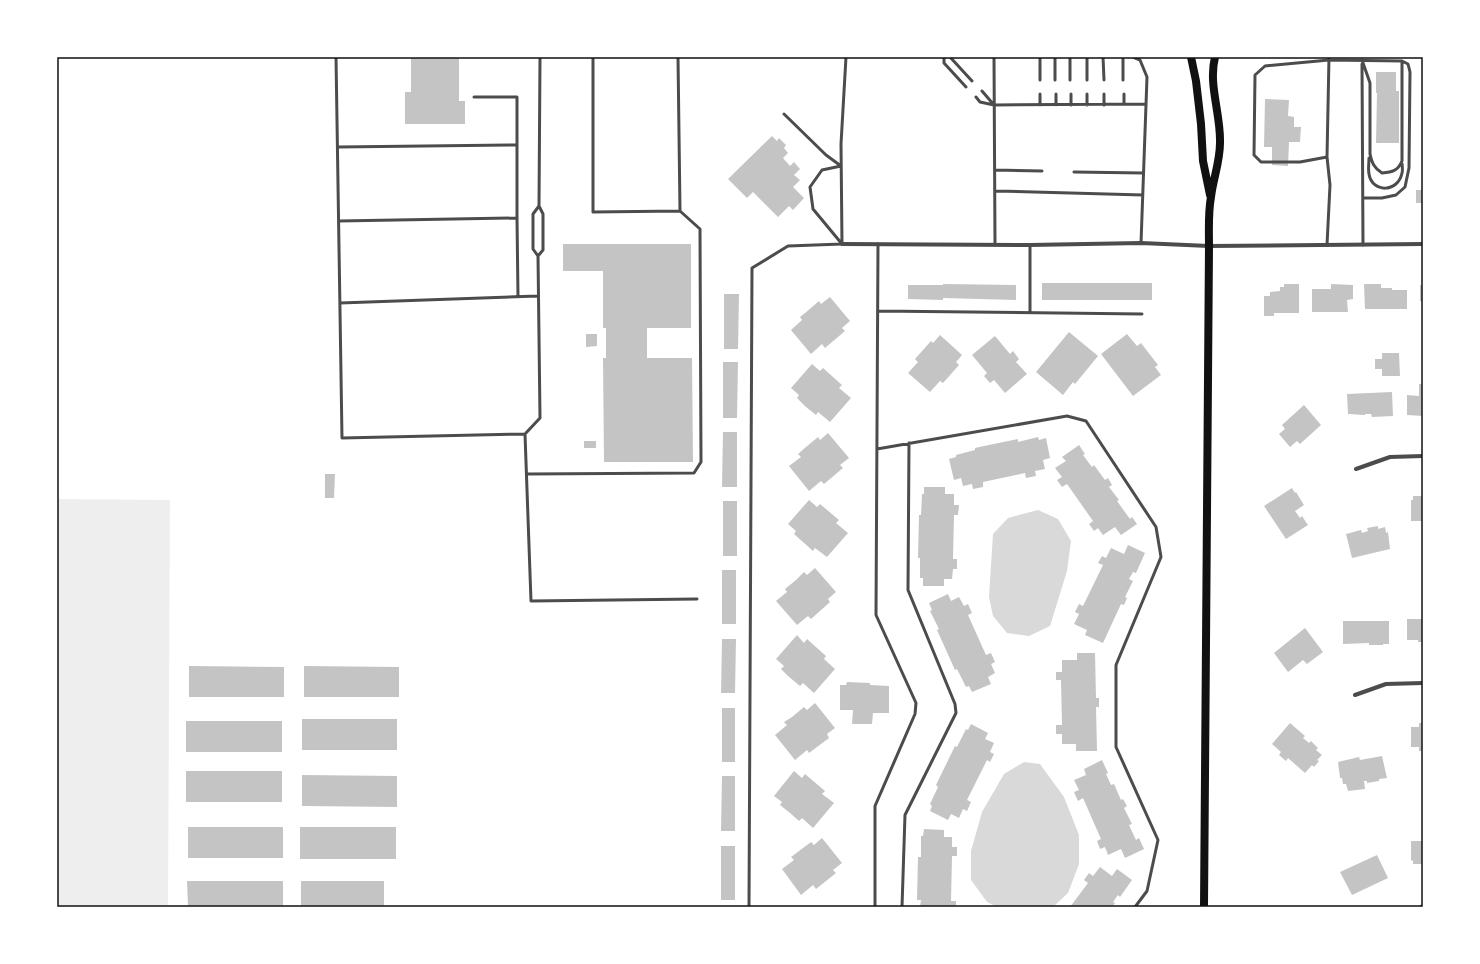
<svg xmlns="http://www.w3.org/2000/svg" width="1480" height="964" font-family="'Golos Text',sans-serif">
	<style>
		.green { fill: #eee }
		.water { fill: #d9d9d9 }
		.building { fill: #c4c4c4 }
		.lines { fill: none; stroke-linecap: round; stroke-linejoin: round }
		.service { stroke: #4c4c4c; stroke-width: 3 }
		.minor { stroke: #4c4c4c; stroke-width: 4 }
		.secondary { stroke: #111; stroke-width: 8 }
		.neatline { fill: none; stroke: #111; stroke-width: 1.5 }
	</style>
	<rect width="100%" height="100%" fill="#fff"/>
	<!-- green -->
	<path class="green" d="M57,499L170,500L168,907H57Z"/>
	<!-- water -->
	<path class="water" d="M1038,510L1058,519L1071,541L1067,571L1050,626L1029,636L1007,633L993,616L989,597L993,534L1008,518Z
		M1024,762L1040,764L1064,797L1079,835V864L1068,893L1053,907H997L987,902L971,880V851L982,812L1004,774Z"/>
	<!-- building -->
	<path class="building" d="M411,57H459V101H465V124H405V92H411Z
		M1376,72H1396V91H1399V143H1376L1377,93H1376Z
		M1265,99L1289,100L1288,116L1294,117V127H1301L1300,142H1289L1288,166L1272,165V147H1264Z
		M772,136L777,141L779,138L786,145L784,148L788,153L783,158L790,166L794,162L800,169L794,175L800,180L793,187L804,198L793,210L789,206L778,217L753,192L747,198L728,179Z
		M1416,190H1423V203H1416Z
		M563,244H691V328H647V358H692L693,462H604L603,358H606V328H603V271H563Z
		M1042,283H1152V300H1042Z
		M943,284L1016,285V300L943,298V300L908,299V285H943Z
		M1284,284H1299V313H1274V316H1264V296H1270V292L1280,291V287H1284Z
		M1331,284L1353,285V299L1347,300L1348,312H1312V289H1331Z
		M1364,284H1381V288H1392V290H1407V309H1365Z
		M1420,285H1423V301H1420Z
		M724,294H739L738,349H724Z
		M830,297L850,321L842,328L845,331L825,348L822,344L811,354L791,330L802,320L800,317L805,313L819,301L821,304Z
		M1069,332L1098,356L1075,384L1073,382L1063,395L1036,372Z
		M586,334H597V346L586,347Z
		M1127,334L1137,346L1141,343L1158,365L1155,367L1161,375L1133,396L1101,354Z
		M940,335L962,355L956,362L959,365L943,383L940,381L930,392L908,373L918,362L915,359L931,341L933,343Z
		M995,336L1010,354L1013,351L1019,359L1016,362L1027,374L1005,393L994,380L990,383L984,376L987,373L972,355Z
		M1382,353H1399L1400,376H1382V369H1375V359H1382Z
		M723,362H738L737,418H723Z
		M812,364L820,371L823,368L842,385L839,388L851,398L830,422L818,412L816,415L806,407L797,398L799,395L791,388Z
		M1419,384H1423V416L1407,415V395L1419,396Z
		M1392,392L1393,416L1372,417L1371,414H1365V415L1348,414L1347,394Z
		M1304,405L1321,425L1300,444L1297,441L1290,447L1279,434L1285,429L1282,425Z
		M723,432H737V487H722Z
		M828,433L849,458L840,465L843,468L824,484L821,481L809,491L789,466L801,457L798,454L806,447L818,437L820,440Z
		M1038,437L1039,440L1046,438L1050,458L1043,460L1045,469L1035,471L1036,476L1026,478L1025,473L983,482V487L973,489L972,484L963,486L961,478L954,480L949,459L956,457V455L975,450V448L984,446L1018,439V442Z
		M584,441H596V448H584Z
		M1079,445L1085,454L1083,455L1092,467L1094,465L1105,480L1108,478L1112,485L1109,487L1119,500L1117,501L1130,519L1132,517L1137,524L1121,535L1115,527L1103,535L1098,528L1094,531L1089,524L1093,521L1067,484L1062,487L1057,480L1062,477L1055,468L1066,461L1062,457Z
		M325,474H335L334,498H325Z
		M924,487H945V494H954V505H959L958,515H954L953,559H957V569H953L952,579H944V586H923V578H920V558H918L919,515H921L922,494H924Z
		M1292,488L1295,493L1296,492L1304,505L1295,511L1300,518L1302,516L1308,525L1286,539L1264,506Z
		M1413,496H1423V521H1411V500H1413Z
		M809,500L817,507L820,504L839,520L836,523L848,533L827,557L815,548L813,551L803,542L794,534L796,531L788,524Z
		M723,501H737V556H723Z
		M1378,526V529L1385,527L1386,533L1388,532L1390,549L1352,558L1346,534L1361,530L1362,533L1368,531L1367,528Z
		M1128,545L1145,553L1136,573L1133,572L1129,579L1133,581L1125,597L1127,598L1124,605L1121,604L1103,643L1085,635L1087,630L1074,624L1079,614L1075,612L1079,604L1083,606L1103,565L1098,563L1102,556L1106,558L1111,548L1124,554Z
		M815,568L836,592L828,599L830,602L811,619L808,616L797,625L776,601L787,592L785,589L796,580L804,572L807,575Z
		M722,570H736V624H722Z
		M948,594L951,601L959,597L964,606L968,604L972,613L968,615L986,655L991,653L995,662L991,664L995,673L988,677L991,684L972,692L969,686L966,687L957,669L955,670L937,630L939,629L930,611L932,610L929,603Z
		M1407,619H1423V642H1418V640H1407Z
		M1343,621H1389V644H1383V645H1369V643L1343,644Z
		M1305,628L1323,652L1307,664L1303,660L1288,672L1274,653Z
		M797,635L804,643L807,639L826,656L824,659L835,669L814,693L803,683L800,686L788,676L781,669L784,666L776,659Z
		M722,639H736L735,693H721Z
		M1077,653H1095L1096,698H1099V707H1096L1097,751H1076V744H1062V734H1056V725H1062L1061,680H1056V672H1062V660H1077Z
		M189,666L284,667V697H189Z
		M304,666L399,667V697H304Z
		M847,682L870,683V685L889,686V713H873L872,724H852L853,710H840V685H846Z
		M815,703L835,728L827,734L829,738L809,753L807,750L795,760L775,735L787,725L784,722L792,717L804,707L807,710Z
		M722,708H735V762H722Z
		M302,719H397V750H302Z
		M186,721H282V752H186Z
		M1290,723L1305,736L1303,738L1309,743L1311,741L1318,748L1316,750L1322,755L1317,760L1319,761L1314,767L1312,765L1305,773L1288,758L1286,761L1279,755L1281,752L1272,744Z
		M1419,723H1423V751H1419V747H1411V727H1419Z
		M971,724L988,733L985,739L994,743L990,752L994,754L990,762L987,760L967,800L971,802L967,811L963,809L959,818L951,814L948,820L930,811L932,806L930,804L938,787L936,785L955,746L957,747L966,729L968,730Z
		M1382,756L1387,778L1379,779V781L1367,783V781H1364L1365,789L1348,791L1346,784H1343L1342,778H1340L1338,762L1359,757L1360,760Z
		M1102,760L1108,773L1106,774L1111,785L1114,784L1121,800L1123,799L1127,806L1124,808L1132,824L1129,825L1135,838L1136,840L1139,838L1144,849L1125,858L1121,849L1108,855L1105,847L1100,849L1097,841L1101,839L1083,798L1078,801L1074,792L1079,790L1074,780L1086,775L1084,769Z
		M186,771H282V802H186Z
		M794,771L802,778L805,774L825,791L822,794L834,803L813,828L802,818L799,821L790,813L780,805L782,802L774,796Z
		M302,775L397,776V807L302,806Z
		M722,776H735V831H721Z
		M188,827H283V858H188Z
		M300,827H396V859H300Z
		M924,829L944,830V837H952V847H957V856H952L951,901H956V907H920L921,900H917L918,857H921V836H923Z
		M822,838L842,863L833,870L836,873L816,889L813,885L801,895L782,869L794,860L791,857L811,842L814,845Z
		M1411,841H1423V864H1413V861L1411,860Z
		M721,846H735V900H721Z
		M1377,855L1388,878L1352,895L1340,872Z
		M1100,867L1112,876L1117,869L1132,880L1120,897L1118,895L1113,902L1115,903L1112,907H1070L1088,883L1084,880L1089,873L1093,876Z
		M187,881H283V907H188Z
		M301,881H384V907H301Z"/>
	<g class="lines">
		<!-- service -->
		<path class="service" d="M336,57L342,438L525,434L540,418L538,256L543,250V214L539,206L540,57
			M593,57V212L680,211L678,57
			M944,57V63L966,87
			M950,57L972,81
			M994,57L995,245
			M1040,57V80
			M1055,57V80
			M1070,57V80
			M1087,57V80
			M1103,57L1104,80
			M1123,57V80
			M1133,57L1140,60L1147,77L1141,243
			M1362,60L1370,83V154C1372,163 1374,168 1382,173C1392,172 1398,171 1402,161V61
			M1362,64L1363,245
			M982,91L994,105L1146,104
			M1040,94V105
			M1056,94V105
			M1071,94V105
			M1087,94V105
			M1104,94V105
			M1124,94V104
			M976,97L980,102L994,105
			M784,114L826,155L841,166
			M338,147L517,145
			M1327,157L1300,162H1261L1254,155L1255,75L1265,66L1329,60L1402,61L1408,64L1410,72L1409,168L1405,187L1396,195L1382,198H1363
			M1369,158C1369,163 1368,169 1369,174C1372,193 1398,193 1402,173C1403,170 1402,166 1402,163
			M841,166L822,170L810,187L813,209L842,244
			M995,170L1042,171
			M1074,172L1143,173
			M995,191L1143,195
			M517,218L518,297
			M339,221L517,218V97H474
			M842,244L841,144L846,57
			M1030,245V312
			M1327,245L1330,185L1327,157L1329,57
			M538,256L533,249V214L539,206
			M340,303L538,296
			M878,311L1142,314
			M525,434L531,601L697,599
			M877,449L1067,416L1086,421L1156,527L1161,557L1116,665V747L1158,840L1147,891L1135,907
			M527,474L694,473L701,462L700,229L680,211
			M749,907L752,268L788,246L842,244
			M875,907V806L915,714L916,703L876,615L878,244
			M902,907L905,815L956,713L955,704L908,590L909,443"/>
		<!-- minor -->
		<path class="minor" d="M842,244L1030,245L1141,243L1209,246L1423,244
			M1356,469L1390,457L1423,456
			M1355,695L1386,684L1423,683
			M1421,907L1423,906"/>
		<!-- secondary -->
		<path class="secondary" d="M1191,57L1196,81L1201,124L1203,161L1210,195
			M1204,907L1209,246C1209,230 1208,213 1211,197C1213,179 1220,162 1220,143C1221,114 1208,85 1215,57"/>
	</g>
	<!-- border -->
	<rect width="1480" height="964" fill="none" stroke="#ffffff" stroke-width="116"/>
	<rect x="58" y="58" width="1364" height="848" class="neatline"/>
</svg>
